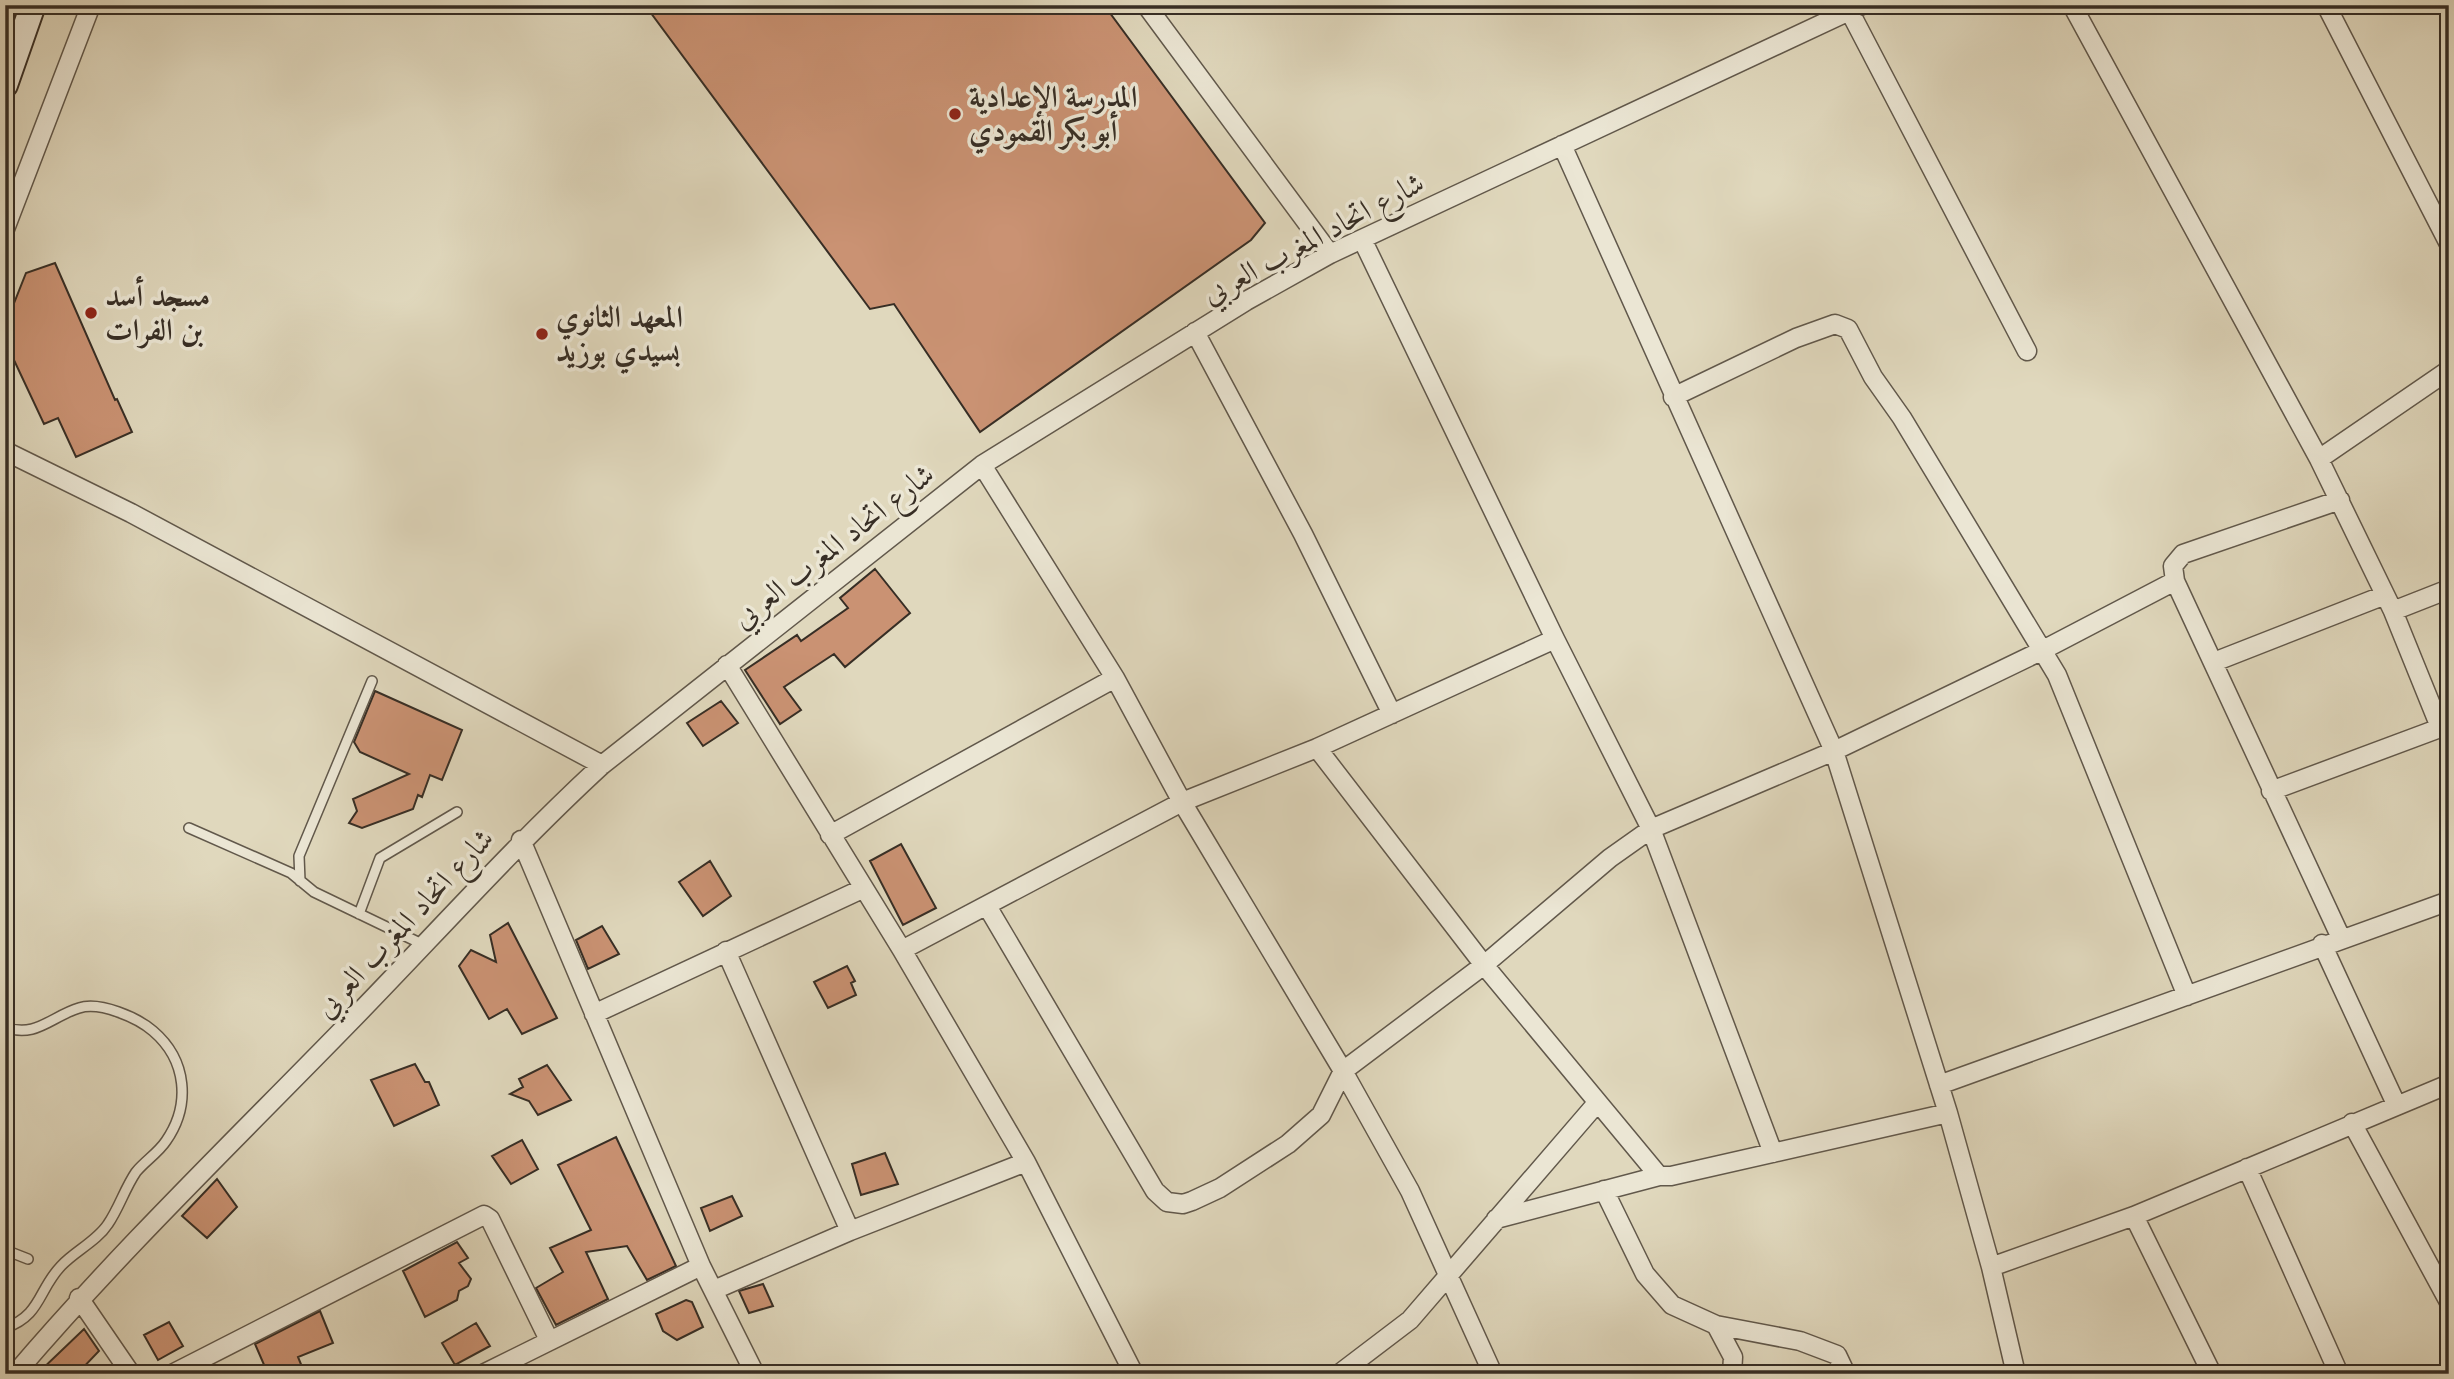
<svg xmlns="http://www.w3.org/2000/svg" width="2454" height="1379" font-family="Cardo,Amiri,serif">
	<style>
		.building { fill: #ca9273; stroke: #372e25; stroke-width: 2 }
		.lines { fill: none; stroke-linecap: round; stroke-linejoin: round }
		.lane-casing { stroke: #61584b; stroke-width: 12 }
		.street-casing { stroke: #61584b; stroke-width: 21 }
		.secondary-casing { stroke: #372e25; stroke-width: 28 }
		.lane { stroke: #ebe6d4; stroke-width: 9 }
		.street { stroke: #ebe6d4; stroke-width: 18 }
		.secondary { stroke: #ebe6d4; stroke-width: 24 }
		.poi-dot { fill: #8f2418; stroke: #ebe6d4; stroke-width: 2.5 }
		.labels { text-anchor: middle; stroke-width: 7; stroke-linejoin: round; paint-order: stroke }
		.poi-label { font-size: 30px; font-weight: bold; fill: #372e25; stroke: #ebe6d4; text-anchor: start }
		.street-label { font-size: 30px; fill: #372e25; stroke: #ebe6d4 }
	</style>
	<rect width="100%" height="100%" fill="#e0d8bd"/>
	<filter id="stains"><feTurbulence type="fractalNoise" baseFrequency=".00286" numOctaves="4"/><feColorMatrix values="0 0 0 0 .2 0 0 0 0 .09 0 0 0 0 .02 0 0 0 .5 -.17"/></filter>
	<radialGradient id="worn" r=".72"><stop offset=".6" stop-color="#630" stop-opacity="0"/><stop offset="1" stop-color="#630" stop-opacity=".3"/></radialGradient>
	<!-- building -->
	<path class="building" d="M645,5H1104L1265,223L1251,240L980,432L894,304L870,309Z
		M55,263L115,400L117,399L132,432L76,457L58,418L44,424L5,341V326L26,273Z
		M875,569L910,613L845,667L834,654L784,687L801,710L780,724L745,670L797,635L801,641L848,608L840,598Z
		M375,691L462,730L442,780L430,775L422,797L418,795L413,809L362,828L349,823L357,811L353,799L409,774L360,752L354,742Z
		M721,701L738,723L703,746L687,723Z
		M901,844L936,908L903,925L870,861Z
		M710,861L731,896L703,916L679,882Z
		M508,923L557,1018L522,1034L507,1009L489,1019L459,966L471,950L496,962L490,935Z
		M602,926L619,954L588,969L576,940Z
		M847,966L855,981L851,983L856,995L828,1008L814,982Z
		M415,1064L425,1082H429L439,1105L394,1126L371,1080Z
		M547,1065L571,1100L538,1115L529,1101L510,1094L523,1087L519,1079Z
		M616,1137L676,1266L647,1280L627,1246L586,1252L608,1299L556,1325L536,1288L563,1272L550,1248L591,1230L558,1165Z
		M522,1140L538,1169L511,1184L492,1156Z
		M885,1153L898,1184L861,1195L852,1164Z
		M217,1179L237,1207L207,1238L182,1216Z
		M732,1196L742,1216L710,1231L701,1208Z
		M457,1242L468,1258L459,1263L471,1279L468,1286L459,1291L457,1300L425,1317L403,1271Z
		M763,1284L773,1306L749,1313L739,1291Z
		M686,1300L692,1302L703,1327L677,1340L663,1331L656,1314Z
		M320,1311L333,1343L298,1357L305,1374H268L255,1344Z
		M169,1322L183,1346L158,1360L144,1335Z
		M476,1323L490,1346L455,1365L442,1343Z
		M84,1329L99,1351L77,1374H37Z"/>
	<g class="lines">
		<defs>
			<path id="lane" d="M189,828L291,873L314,892L424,945
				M300,881L299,856L372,681
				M359,914L380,858L457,812
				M5,1027C35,1039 52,1016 79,1008C100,1001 138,1018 153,1031C187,1060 191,1105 166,1141C158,1153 145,1161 136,1172C125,1188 119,1208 108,1224C97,1241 75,1251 61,1266C38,1290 41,1316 5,1328
				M5,1250L28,1259"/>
			<path id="street" d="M1146,5L1330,254
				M2072,5L2319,459L2393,611L2440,727
				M2326,5L2449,244
				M1850,12L2027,351
				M1562,145L1834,751L1948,1113L1991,1267L2016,1374
				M5,229L91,5
				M1362,239L1555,639L1651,829L1773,1153
				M1195,332L1303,534L1392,714
				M1673,397L1796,338L1835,324L1848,329L1873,377L1902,418L2057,675L2187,996
				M5,451L131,513L602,765
				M2319,459L2449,370
				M982,465L1115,678L1182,802L1343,1071L1410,1191L1493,1374
				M2340,500L2183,554L2173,566L2175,581L2341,938
				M2393,611L2449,589
				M2214,662L2385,595
				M727,665L902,950L1026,1162L1134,1374
				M1317,748L1484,965L1659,1176
				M2271,791L2448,725
				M830,835L1115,678
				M521,840L701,1266L755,1374
				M987,906L1155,1191L1167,1202L1183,1204L1192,1201L1220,1188L1288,1144L1321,1115L1343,1071L1484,965L1610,858L1651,829L1834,751L2041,651L2175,581
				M2322,944L2396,1104
				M902,950L1182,802L1317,748L1555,639
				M726,951L850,1231
				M594,1014L862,889
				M1939,1085L2449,901
				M2352,1123L2449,1302
				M2247,1168L2339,1374
				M1604,1190L1645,1274L1672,1305L1716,1325L1800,1341L1837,1355L1846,1374
				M2134,1216L2212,1374
				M1496,1219L1659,1176H1671L1948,1113
				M1991,1267L2134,1216L2449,1084
				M714,1290L850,1231L1026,1162
				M79,1298L131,1374
				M1716,1325L1733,1357L1732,1374
				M15,1374C119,1252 235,1140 347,1025C432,938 513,847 602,765L982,465L1246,301L1330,254L1862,5
				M172,1374L484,1215L490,1219L549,1340
				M483,1374L701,1266
				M1339,1374L1410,1320L1597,1103"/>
			<path id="secondary" d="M5,85L33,5"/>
		</defs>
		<!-- lane casing -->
		<use href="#lane" class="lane-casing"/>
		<!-- street casing -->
		<use href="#street" class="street-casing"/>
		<!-- secondary casing -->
		<use href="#secondary" class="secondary-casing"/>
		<!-- lane -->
		<use href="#lane" class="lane"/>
		<!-- street -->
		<use href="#street" class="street"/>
		<!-- secondary -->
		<use href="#secondary" class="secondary"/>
	</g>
	<!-- markers -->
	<g class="poi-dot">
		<circle cx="955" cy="114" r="7"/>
		<circle cx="91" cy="313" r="7"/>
		<circle cx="542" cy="334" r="7"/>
	</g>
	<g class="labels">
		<!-- poi labels -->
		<g class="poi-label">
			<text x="969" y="107">المدرسة الإعدادية<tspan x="969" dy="34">أبو بكر القمودي</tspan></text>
			<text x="105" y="306">مسجد أسد<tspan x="105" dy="34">بن الفرات</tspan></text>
			<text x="556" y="327">المعهد الثانوي<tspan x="556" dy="34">بسيدي بوزيد</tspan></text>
		</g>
		<!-- street labels -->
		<g class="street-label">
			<text transform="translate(1313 238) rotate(-28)" y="10">شارع اتحاد المغرب العربي</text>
			<text transform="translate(833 546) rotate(-38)" y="10">شارع اتحاد المغرب العربي</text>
			<text transform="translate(404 923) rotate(-47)" y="10">شارع اتحاد المغرب العربي</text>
		</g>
	</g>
	<!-- margin -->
	<rect width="2454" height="1379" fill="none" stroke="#e0d8bd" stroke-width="28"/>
	<rect x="7" y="7" width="2440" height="1365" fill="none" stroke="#372e25" stroke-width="3.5"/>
	<rect x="14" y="14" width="2426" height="1351" fill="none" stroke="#372e25" stroke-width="2"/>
	<rect width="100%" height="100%" filter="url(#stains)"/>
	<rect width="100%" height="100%" fill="url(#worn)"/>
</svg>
